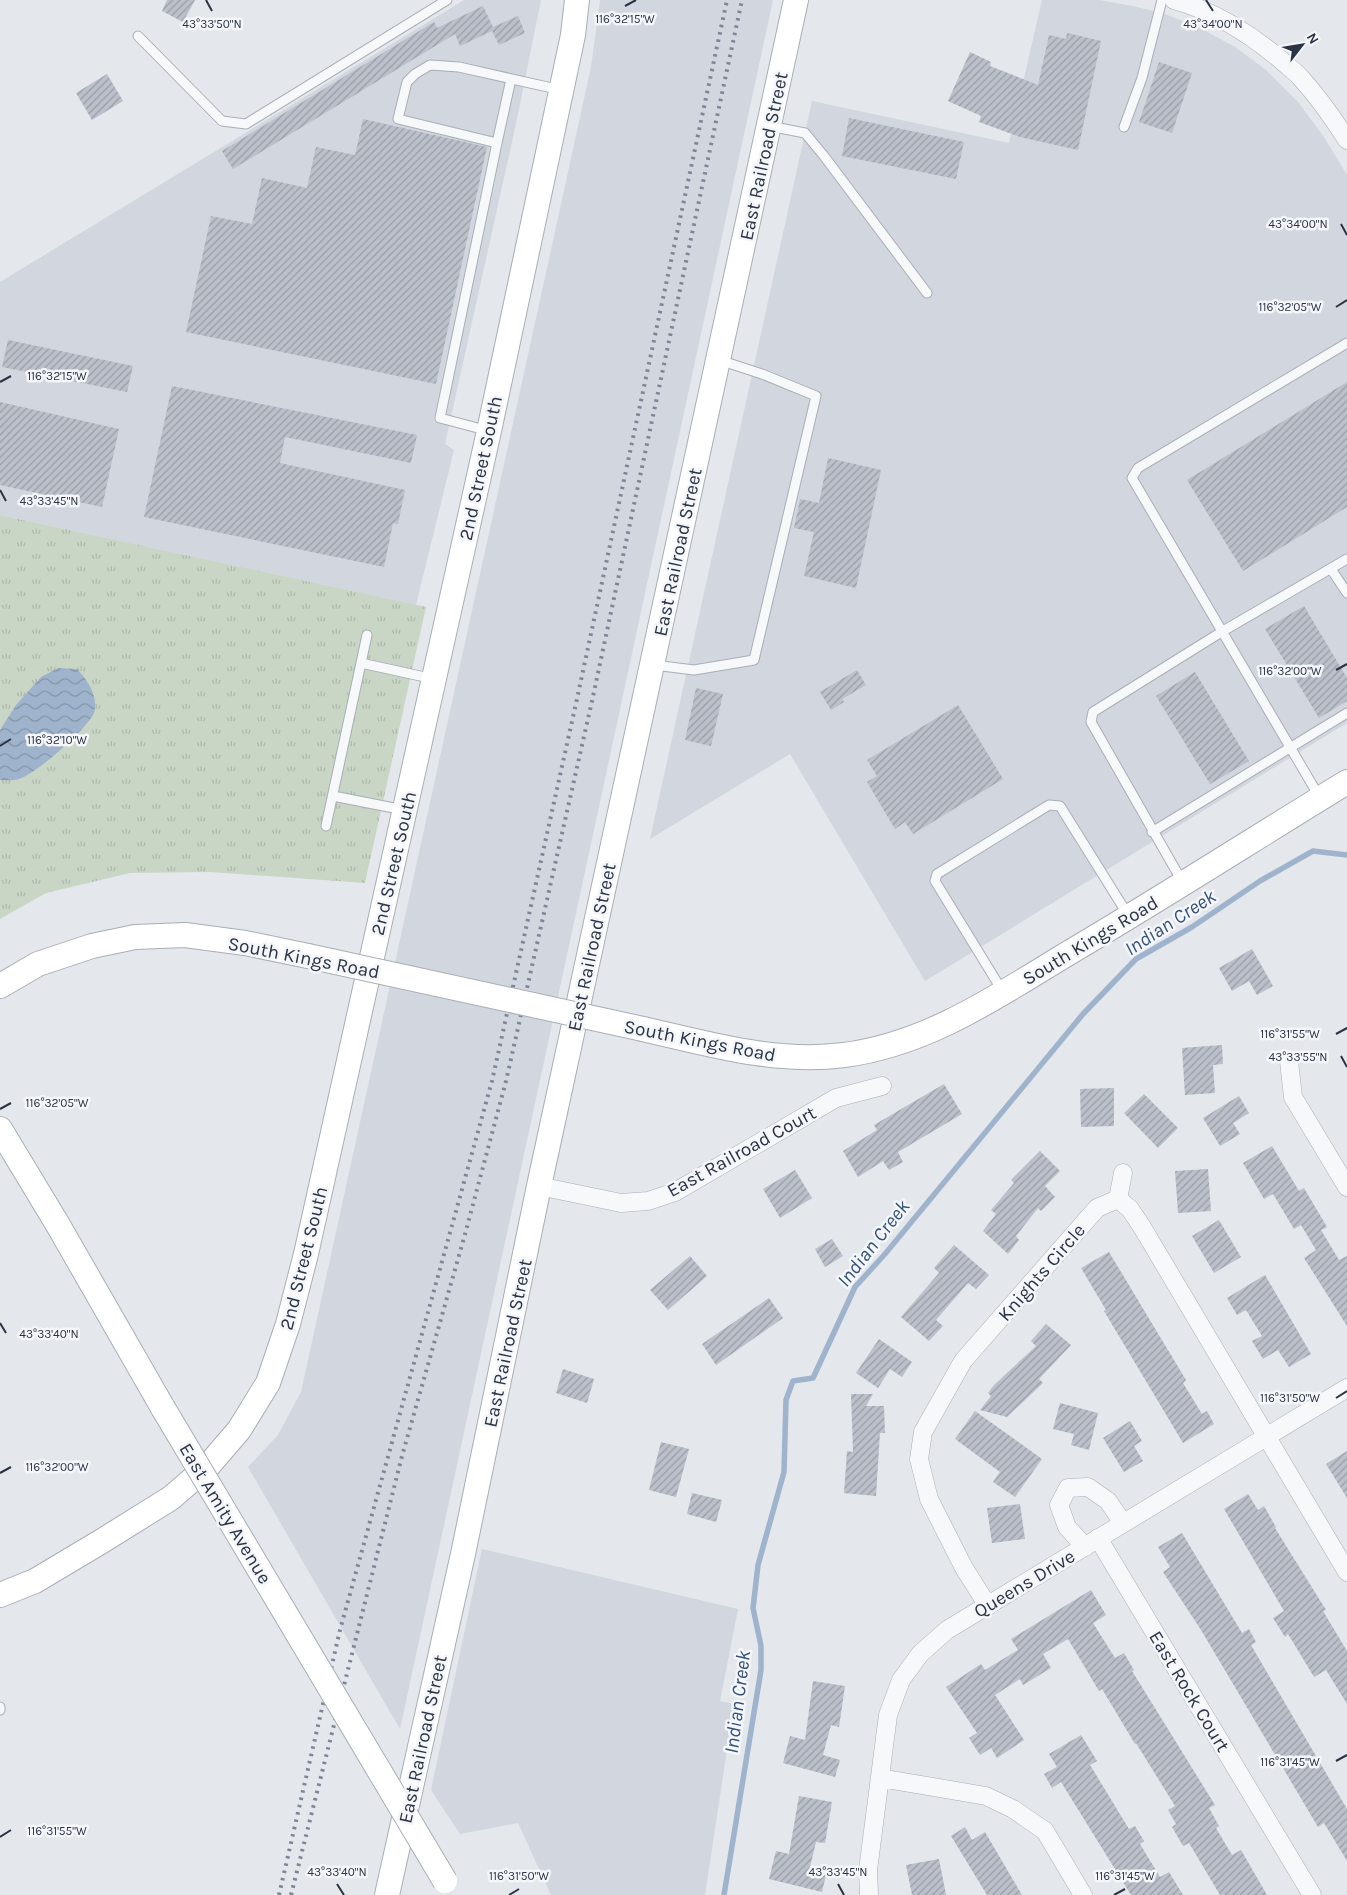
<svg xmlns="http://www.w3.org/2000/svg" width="1347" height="1895" font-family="Karla,sans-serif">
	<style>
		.built { fill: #d2d6de }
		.park { fill: url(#park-tufts) }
		.water { fill: url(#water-waves) }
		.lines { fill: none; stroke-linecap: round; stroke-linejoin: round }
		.stream { stroke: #9fb4cc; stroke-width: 5.5 }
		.building { fill: url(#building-hatch) }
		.lane-casing { stroke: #a9aeb7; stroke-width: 11 }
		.street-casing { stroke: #a9aeb7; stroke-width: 19 }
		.secondary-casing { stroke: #a9aeb7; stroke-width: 26 }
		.lane { stroke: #f7f8fa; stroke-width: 9 }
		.street { stroke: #f7f8fa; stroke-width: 18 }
		.secondary { stroke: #fff; stroke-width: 24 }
		.rail { stroke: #7d8696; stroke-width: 4; stroke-dasharray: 2.5 5; stroke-linecap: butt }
		.secondary-bridge-casing { stroke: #a9aeb7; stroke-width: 26; stroke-linecap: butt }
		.secondary-bridge { stroke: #fff; stroke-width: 24 }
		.ticks { fill: none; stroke: #2b3445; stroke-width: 2 }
		.labels { text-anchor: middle; stroke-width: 5; stroke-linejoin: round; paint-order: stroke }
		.street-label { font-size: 19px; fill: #2b3445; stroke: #f4f6f9 }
		.water-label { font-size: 20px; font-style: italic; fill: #34527a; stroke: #f4f6f9 }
		.ticks-label { font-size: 12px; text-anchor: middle; fill: #2b3445; stroke: #f4f6f9; stroke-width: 5; stroke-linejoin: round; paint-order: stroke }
	</style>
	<defs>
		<pattern id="park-tufts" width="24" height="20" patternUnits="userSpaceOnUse" patternTransform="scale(1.25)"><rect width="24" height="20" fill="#c9d6c5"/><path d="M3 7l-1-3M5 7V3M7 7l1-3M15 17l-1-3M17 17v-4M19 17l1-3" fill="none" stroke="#adb8ab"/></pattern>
		<pattern id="water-waves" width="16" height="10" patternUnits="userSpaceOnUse" patternTransform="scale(1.25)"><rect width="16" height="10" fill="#9fb4cc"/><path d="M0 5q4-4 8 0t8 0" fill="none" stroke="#8293a7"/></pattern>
		<pattern id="building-hatch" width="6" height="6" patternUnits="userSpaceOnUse" patternTransform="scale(1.25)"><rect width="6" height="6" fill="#bbc0ca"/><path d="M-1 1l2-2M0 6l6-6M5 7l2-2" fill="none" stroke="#989da6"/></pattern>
	</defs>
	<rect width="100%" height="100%" fill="#e4e7ec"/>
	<!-- built -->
	<path class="built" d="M464,0H541L517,119L445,444L454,450L416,605L0,515V282Z
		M600,0H773L400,1729L248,1467L278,1435L301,1392L591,67Z
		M1042,0H1099L1133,6L1165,14L1200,28L1235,47L1266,70L1298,102L1324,137L1347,175V723L925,981L790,754L650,839L812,101L1009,143Z
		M482,1549L738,1609L720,1701L734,1704L705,1895H551L518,1823L460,1834L431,1790Z"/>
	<!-- park -->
	<path class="park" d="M0,515L426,607L365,883L210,872L130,873L46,893L0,919Z"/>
	<!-- water -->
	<path class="water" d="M58,668L77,669C87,679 99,697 94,713C87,729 36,774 19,779C14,781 6,780 0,780V730L16,705L41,677Z"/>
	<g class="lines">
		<!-- stream -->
		<path class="stream" d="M724,1895L761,1670V1646L753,1608L758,1565L784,1472L786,1400L793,1381L813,1378L855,1287L885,1254L1083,1014L1136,959L1192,927L1260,881L1313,851L1347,855"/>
	</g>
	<!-- building -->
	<path class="building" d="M167,0H195L183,22L162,11Z
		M483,6L493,27L518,16L525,33L499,45L492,31L460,46L455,34L233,169L222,151L434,22L437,28Z
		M1067,33L1101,41L1078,150L1020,137L979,122L981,116L948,101L970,52L991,62L990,66L1038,85L1049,35L1066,39Z
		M1159,62L1192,73L1172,133L1139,122Z
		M107,74L123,101L92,120L76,93Z
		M849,118L964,142L956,179L842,156Z
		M363,119L487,147L436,384L186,332L211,216L252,224L262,178L307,188L316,147L355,155Z
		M8,340L133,366L127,392L2,367Z
		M1347,382V507L1243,571L1187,480Z
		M172,386L417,435L411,463L285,437L280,463L405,490L398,524L393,523L384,567L144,517Z
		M0,402L119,429L102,507L0,485Z
		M828,458L881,470L856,588L804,576L814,532L794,528L800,499L819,503Z
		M1304,606L1347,678V701L1319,718L1265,629Z
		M857,670L866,685L842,699L844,702L831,710L820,692Z
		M1195,672L1249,761L1210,784L1156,696Z
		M696,688L723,694L711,746L685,740Z
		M958,705L1003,779L913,834L905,822L895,829L867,782L877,776L867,760Z
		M1252,949L1273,986L1257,995L1249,981L1232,991L1219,968Z
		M1222,1045L1223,1064L1213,1065L1215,1093L1185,1095L1182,1048Z
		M944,1084L962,1114L898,1152L903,1162L889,1170L883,1161L858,1177L843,1151L877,1130L874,1125Z
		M1114,1088V1126L1081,1127L1080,1089Z
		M1144,1094L1178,1128L1158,1148L1124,1113Z
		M1239,1096L1249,1113L1233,1123L1240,1134L1220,1146L1203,1118Z
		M1272,1146L1299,1191L1304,1188L1327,1227L1321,1230L1339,1260L1347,1256V1326L1304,1258L1316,1250L1301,1225L1294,1229L1273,1194L1264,1199L1243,1163Z
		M1040,1151L1060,1171L1045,1186L1055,1197L1041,1211L1038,1208L1016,1236L1019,1240L1008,1254L983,1231L996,1214L991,1210L1014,1183L1011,1180Z
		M1208,1169L1211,1211L1178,1213L1175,1171Z
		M795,1170L812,1198L780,1218L763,1189Z
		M1219,1220L1241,1257L1214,1273L1192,1236Z
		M832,1239L843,1256L825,1267L815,1249Z
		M954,1245L989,1275L976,1289L968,1283L936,1320L943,1326L929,1341L901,1317L939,1273L934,1268Z
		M1109,1252L1186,1380L1183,1383L1202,1414L1207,1411L1214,1424L1183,1443L1104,1311L1106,1310L1081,1268Z
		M690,1256L707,1276L668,1310L650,1290Z
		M1265,1275L1311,1354L1289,1367L1278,1350L1263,1359L1252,1341L1262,1336L1246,1310L1237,1315L1227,1298Z
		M769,1298L783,1318L716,1365L702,1344Z
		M1046,1324L1071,1345L1039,1379L1043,1383L1007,1417L980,1410L991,1396L988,1393L994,1385L1036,1346L1031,1341Z
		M879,1339L912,1362L902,1377L890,1369L878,1388L856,1373Z
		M563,1369L594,1379L587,1403L556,1393Z
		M851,1394H873L866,1406H884L885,1433H880L876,1496L844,1493L847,1451L853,1452Z
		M1060,1403L1098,1413L1089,1450L1071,1445L1074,1434L1053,1429Z
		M975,1411L1042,1459L1015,1497L993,1482L1000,1472L955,1439Z
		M1130,1421L1142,1441L1134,1446L1143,1461L1124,1472L1103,1438Z
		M661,1442L689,1449L676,1497L649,1490Z
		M1347,1451V1498L1326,1464Z
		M692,1493L722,1500L716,1522L687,1514Z
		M1248,1494L1258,1510L1264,1506L1276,1527L1275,1528L1326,1610L1323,1611L1347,1651V1704L1326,1670L1314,1677L1288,1634L1285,1637L1273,1618L1284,1611L1224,1509Z
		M1020,1504L1025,1539L992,1543L987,1508Z
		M1182,1533L1242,1633L1249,1629L1256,1642L1251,1645L1347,1809V1861L1324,1823L1318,1827L1201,1630L1163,1572L1170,1567L1158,1547Z
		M1091,1590L1106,1615L1093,1623L1115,1658L1124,1653L1134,1670L1132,1671L1215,1805L1209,1808L1219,1826L1216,1828L1232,1855L1241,1850L1267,1895H1220L1189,1843L1183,1846L1172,1827L1176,1824L1168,1810L1175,1806L1136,1743L1135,1744L1102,1689L1099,1691L1068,1639L1043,1654L1051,1668L1023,1685L1020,1679L995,1695L1024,1740L997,1758L991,1748L980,1755L969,1738L977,1733L946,1687L981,1664L985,1670L1018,1650L1011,1639Z
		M813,1681L845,1686L839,1727L831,1725L823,1755L840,1760L835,1777L783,1763L790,1736L805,1740Z
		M1081,1735L1097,1761L1090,1765L1129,1829L1135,1826L1144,1841L1140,1844L1160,1877L1169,1872L1183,1895H1131L1061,1782L1052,1788L1044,1774L1057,1767L1049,1754Z
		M799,1796L832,1802L825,1843L816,1842L809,1871L826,1875L822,1892L769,1879L776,1851L789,1854Z
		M965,1827L972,1840L985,1832L1022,1895H987L951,1836Z
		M939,1859L946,1895H912L906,1865Z"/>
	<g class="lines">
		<defs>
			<path id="lane" d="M138,36L222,121L246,124L447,0
				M769,126L805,133L824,156L927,293
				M1124,127L1142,78L1162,0
				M497,143L511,79
				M489,431L440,418L497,143L398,119L407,82L415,74L430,65L459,67L561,90
				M1331,569L1347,593
				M361,663L434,679
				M654,665L694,670L754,660L816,396L762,374L719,360
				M333,796L404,810
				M1320,798L1132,478L1138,468L1347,343
				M326,826L367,635
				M1152,832L1347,713
				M1183,883L1091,722L1093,712L1223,631L1347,559
				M1003,992L935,881L937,874L1049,805L1060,806L1128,915
				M0,1707V1710"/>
			<path id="street" d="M1174,0C1214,11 1249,33 1281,60C1287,66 1295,71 1301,78C1318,97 1333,118 1347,140
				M1289,1061L1293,1097L1347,1187
				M539,1186L621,1203L648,1201L675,1192L836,1098L882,1086
				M1118,1199L1123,1173
				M1098,1538L1312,1895
				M1085,1547L1067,1527L1059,1505L1068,1488L1088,1487L1108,1501L1123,1523
				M988,1606L964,1568L929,1499L919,1459L923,1432L963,1361L1097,1208L1118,1199L1130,1209L1142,1227L1347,1572
				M880,1778L986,1796L1013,1809L1045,1831L1083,1895
				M869,1895L868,1870L888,1715L901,1680L920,1654L947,1630L1347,1388"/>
			<path id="secondary" d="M0,986L38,964L92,946L135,937L185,935L245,943L308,956
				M643,1029C709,1044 776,1064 844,1055C931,1044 1003,992 1077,948C1168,894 1257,837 1347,782
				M0,1129L58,1225L163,1408
				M0,1595L35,1581L102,1541L171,1498L208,1466L239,1430L268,1383L288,1324L306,1254L489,431L573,35L577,0
				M387,1895L463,1554L539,1186L796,0"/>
		</defs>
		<!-- lane casing -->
		<use href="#lane" class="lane-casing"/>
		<!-- street casing -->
		<use href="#street" class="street-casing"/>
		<!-- secondary casing -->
		<use href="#secondary" class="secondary-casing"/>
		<!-- lane -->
		<use href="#lane" class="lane"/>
		<!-- street -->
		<use href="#street" class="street"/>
		<!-- secondary -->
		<use href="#secondary" class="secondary"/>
		<!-- rail -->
		<path class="rail" d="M279,1895L340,1630L492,1081L577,699L727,0
			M291,1895L402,1456L464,1238L506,1081L592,701L742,0"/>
		<defs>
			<path id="secondary-bridge" d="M308,956L643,1029
				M163,1408L445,1881"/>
		</defs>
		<!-- secondary-bridge casing -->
		<use href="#secondary-bridge" class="secondary-bridge-casing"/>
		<!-- secondary-bridge -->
		<use href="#secondary-bridge" class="secondary-bridge"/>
	</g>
	<!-- ticks -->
	<path class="ticks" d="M206,0L212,11M1206,0L1213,11M625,6L636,0M1341,224L1347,235M1336,307L1347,300M0,382L11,376M0,490L6,501M1336,670L1347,664M0,746L11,739M1336,1034L1347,1028M1341,1056L1347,1067M0,1109L11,1103M0,1323L6,1333M1336,1398L1347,1391M0,1473L11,1467M1336,1761L1347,1755M0,1837L11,1830M337,1884L344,1895M838,1884L844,1895M509,1895L519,1889M1114,1895L1125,1889"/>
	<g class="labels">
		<!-- street labels -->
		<g class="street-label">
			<text transform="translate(763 156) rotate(-78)" y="7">East Railroad Street</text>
			<text transform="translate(480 468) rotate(-78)" y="7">2nd Street South</text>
			<text transform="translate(677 552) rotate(-78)" y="7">East Railroad Street</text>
			<text transform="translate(393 863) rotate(-77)" y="7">2nd Street South</text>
			<text transform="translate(1090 940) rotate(-31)" y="7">South Kings Road</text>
			<text transform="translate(591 947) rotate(-78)" y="7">East Railroad Street</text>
			<text transform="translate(304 957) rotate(11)" y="7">South Kings Road</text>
			<text transform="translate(700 1040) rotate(11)" y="7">South Kings Road</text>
			<text transform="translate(741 1151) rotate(-29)" y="7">East Railroad Court</text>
			<text transform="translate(303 1258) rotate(-76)" y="7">2nd Street South</text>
			<text transform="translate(1041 1272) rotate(-49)" y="7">Knights Circle</text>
			<text transform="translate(507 1343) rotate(-78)" y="7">East Railroad Street</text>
			<text transform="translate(226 1513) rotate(59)" y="7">East Amity Avenue</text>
			<text transform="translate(1024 1583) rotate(-31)" y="7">Queens Drive</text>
			<text transform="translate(1190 1691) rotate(59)" y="7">East Rock Court</text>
			<text transform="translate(422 1739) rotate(-78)" y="7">East Railroad Street</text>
		</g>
		<!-- water labels -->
		<g class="water-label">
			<text transform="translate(1170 922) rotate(-33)" y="7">Indian Creek</text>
			<text transform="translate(873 1243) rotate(-52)" y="7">Indian Creek</text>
			<text transform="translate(737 1702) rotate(-83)" y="7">Indian Creek</text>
		</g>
	</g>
	<g class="ticks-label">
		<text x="625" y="23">116°32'15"W</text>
		<text x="212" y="28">43°33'50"N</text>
		<text x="1213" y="28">43°34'00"N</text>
		<text x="1298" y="228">43°34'00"N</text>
		<text x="1290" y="311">116°32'05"W</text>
		<text x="57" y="380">116°32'15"W</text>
		<text x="49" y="505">43°33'45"N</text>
		<text x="1290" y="675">116°32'00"W</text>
		<text x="57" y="744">116°32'10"W</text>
		<text x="1290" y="1038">116°31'55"W</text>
		<text x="1298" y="1061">43°33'55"N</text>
		<text x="57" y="1107">116°32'05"W</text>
		<text x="49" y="1338">43°33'40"N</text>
		<text x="1290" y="1402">116°31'50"W</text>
		<text x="57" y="1471">116°32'00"W</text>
		<text x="1290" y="1766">116°31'45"W</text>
		<text x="57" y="1835">116°31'55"W</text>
		<text x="337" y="1876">43°33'40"N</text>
		<text x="838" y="1876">43°33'45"N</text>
		<text x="519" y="1880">116°31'50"W</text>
		<text x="1125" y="1880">116°31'45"W</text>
	</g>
	<!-- north arrow -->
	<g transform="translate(1302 45) rotate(59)" stroke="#f4f6f9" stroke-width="4" paint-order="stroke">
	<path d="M0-4L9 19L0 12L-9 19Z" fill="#2b3445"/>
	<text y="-8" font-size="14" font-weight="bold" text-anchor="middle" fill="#2b3445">N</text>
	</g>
</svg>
